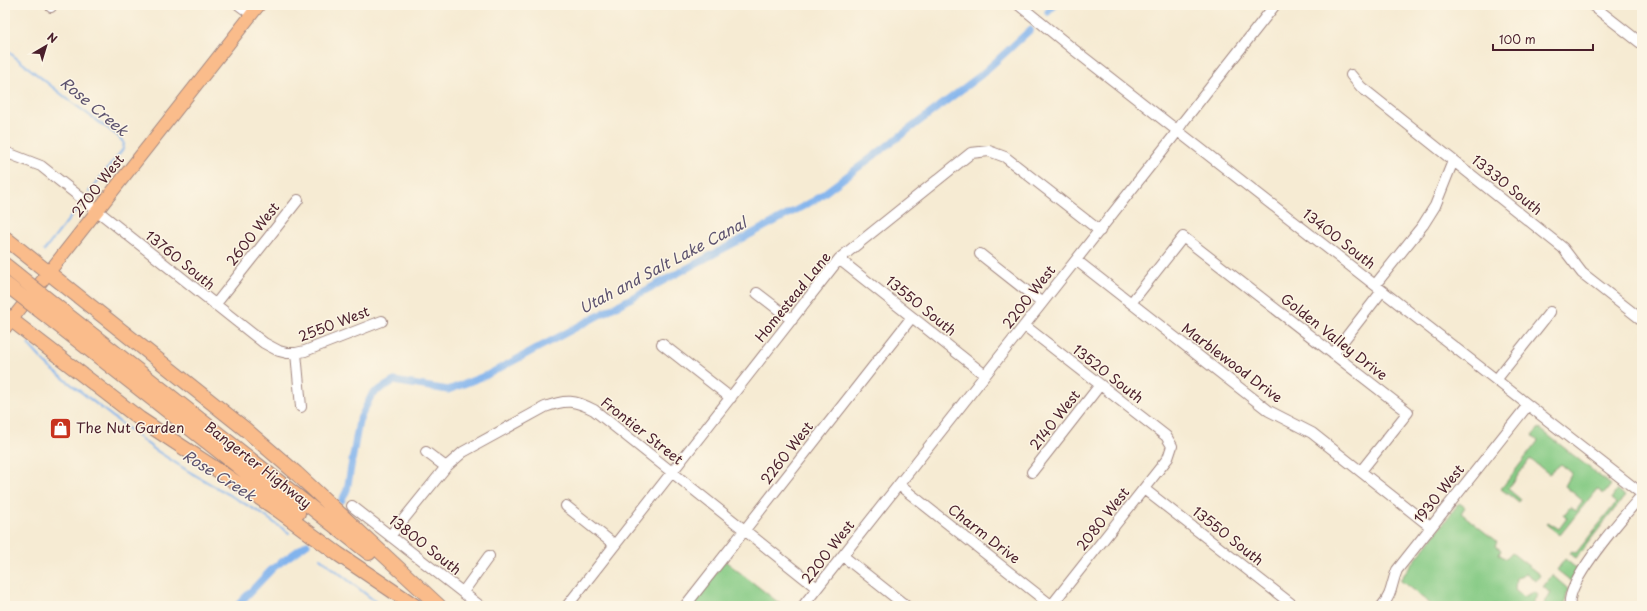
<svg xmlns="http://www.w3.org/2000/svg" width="1647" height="611" font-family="'Playpen Sans',sans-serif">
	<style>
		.green { fill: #86cb85; stroke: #687558 }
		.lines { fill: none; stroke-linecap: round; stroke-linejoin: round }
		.stream { stroke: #81b3ed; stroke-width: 2 }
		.canal { stroke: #81b3ed; stroke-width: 7 }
		.minor-casing { stroke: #a0857f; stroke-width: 12 }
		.major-casing { stroke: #a0857f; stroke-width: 14 }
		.highway-casing { stroke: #a0857f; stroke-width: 16 }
		.minor { stroke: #fff; stroke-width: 10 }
		.major { stroke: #fabc8b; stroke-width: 12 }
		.highway { stroke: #fabc8b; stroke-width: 14 }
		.highway-bridge-casing { stroke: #a0857f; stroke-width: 16; stroke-linecap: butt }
		.highway-bridge { stroke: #fabc8b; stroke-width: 14 }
		.labels { text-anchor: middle; stroke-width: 3; stroke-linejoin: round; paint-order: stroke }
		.street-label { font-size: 14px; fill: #4a1f2b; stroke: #fcf5e5 }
		.poi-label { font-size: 14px; fill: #4a1f2b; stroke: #fcf5e5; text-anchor: start }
		.water-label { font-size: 15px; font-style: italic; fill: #5d536f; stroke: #fcf5e5 }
	</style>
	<rect width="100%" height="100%" fill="#fcf5e5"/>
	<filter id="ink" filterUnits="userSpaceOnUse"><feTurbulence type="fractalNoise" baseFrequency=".025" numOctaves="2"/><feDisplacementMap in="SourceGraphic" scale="8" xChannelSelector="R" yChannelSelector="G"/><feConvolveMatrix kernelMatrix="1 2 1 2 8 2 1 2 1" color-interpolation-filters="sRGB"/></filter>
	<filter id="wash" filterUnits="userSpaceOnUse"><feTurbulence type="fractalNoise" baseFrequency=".012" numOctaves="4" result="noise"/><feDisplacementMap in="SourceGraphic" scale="16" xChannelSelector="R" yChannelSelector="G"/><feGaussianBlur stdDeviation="0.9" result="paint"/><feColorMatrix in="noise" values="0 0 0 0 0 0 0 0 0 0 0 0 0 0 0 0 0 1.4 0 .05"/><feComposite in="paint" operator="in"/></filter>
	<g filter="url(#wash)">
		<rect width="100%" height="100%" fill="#f6ebd3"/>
		<!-- green -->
		<path class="green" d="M1539,428L1611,485L1604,494L1597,489L1560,535L1546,524L1548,522L1559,529L1567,518L1564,515L1570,507L1576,511L1583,501L1565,486L1572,473L1561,464L1549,474L1530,459L1508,489L1520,499L1518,502L1501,489L1538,441L1532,436Z
			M1617,490L1625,496L1576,558L1569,553L1571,551L1576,553L1616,503L1611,499Z
			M1459,503L1465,507L1461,513L1497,542L1495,546L1501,550L1499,554L1506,559L1512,553L1540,575L1536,581L1526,573L1516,578L1515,590L1523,597L1534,592L1538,595L1532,603L1537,606H1433L1400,580Z
			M1565,559L1577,569L1571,581L1557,570Z
			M725,561L783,606H690Z
			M1552,575L1568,589L1565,603V606H1543L1551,593L1543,587Z"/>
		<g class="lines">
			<!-- stream -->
			<path class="stream" d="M5,49L70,101L118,136L124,143L123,149L89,192
				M44,251L76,210
				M28,344L49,367L154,449L188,471L259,512L289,533
				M320,558L381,606"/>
			<!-- canal -->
			<path class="canal" d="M1048,12L1055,5
				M342,500L347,490L359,421L372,394L394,381L448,390L487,375L815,200L981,75L1030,30
				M237,606L273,568L307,544"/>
		</g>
	</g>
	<g filter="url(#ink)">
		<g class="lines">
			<defs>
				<path id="minor" d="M239,5L251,14
					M1019,5L1073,49L1642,494
					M1592,5L1642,44
					M51,7L52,5
					M1351,75L1361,87L1563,248L1582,273L1642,320
					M5,152L41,166L264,343L279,351L287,353H296L305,351L382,321
					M980,254L1042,303
					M839,259L985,375
					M1076,260L1269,411L1312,433L1431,527
					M1375,285L1423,225L1435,206L1453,161
					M757,293L792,320
					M1131,303L1183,237L1408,412L1361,471
					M215,305L298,200
					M1025,326L1166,436L1172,446L1168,458L1051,606
					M662,344L731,398
					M296,353L301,407
					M1333,354L1382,291
					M1496,380L1550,312
					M426,452L446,467
					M1032,472L1100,385
					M899,485L1052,606
					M1144,489L1294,606
					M352,506L480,606
					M566,506L615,545
					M390,536L446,467L463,452L545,407C566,399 575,400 594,410L817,588
					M843,556L906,606
					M463,592L489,556
					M567,606L839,259L971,153L989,151L1005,157L1100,231
					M685,606L912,317
					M803,606L1173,137L1183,122L1275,5
					M1382,606C1393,593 1391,584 1397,570L1528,405
					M1570,606C1565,581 1625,515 1642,495"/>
				<path id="major" d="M5,328L259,5"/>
				<path id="highway" d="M5,238L245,429L296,473L439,606
					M5,265L15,273
					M56,306L369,553
					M5,315L140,419L278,510L338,554L415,606
					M48,317L298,513"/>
			</defs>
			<!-- minor casing -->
			<use href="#minor" class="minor-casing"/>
			<!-- major casing -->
			<use href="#major" class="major-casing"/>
			<!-- highway casing -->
			<use href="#highway" class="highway-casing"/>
			<!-- minor -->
			<use href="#minor" class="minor"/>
			<!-- major -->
			<use href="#major" class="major"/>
			<!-- highway -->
			<use href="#highway" class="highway"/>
			<defs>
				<path id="highway-bridge" d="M15,273L56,306
					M7,285L48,317"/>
			</defs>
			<!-- highway-bridge casing -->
			<use href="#highway-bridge" class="highway-bridge-casing"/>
			<!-- highway-bridge -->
			<use href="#highway-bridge" class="highway-bridge"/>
		</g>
	</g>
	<!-- icons -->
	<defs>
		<symbol id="shop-square" viewBox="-11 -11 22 22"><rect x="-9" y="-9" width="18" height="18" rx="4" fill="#c8321e" stroke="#fcf5e5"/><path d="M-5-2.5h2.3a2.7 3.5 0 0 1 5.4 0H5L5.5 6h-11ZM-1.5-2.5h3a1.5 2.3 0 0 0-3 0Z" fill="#fff"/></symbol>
	</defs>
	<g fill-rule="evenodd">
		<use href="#shop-square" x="48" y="416" width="25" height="25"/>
	</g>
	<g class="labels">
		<!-- street labels -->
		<g class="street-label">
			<text transform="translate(1507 185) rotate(39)" y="5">13330 South</text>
			<text transform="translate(98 186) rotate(-52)" y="5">2700 West</text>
			<text transform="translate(253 234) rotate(-52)" y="5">2600 West</text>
			<text transform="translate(1339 239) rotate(38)" y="5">13400 South</text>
			<text transform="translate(180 260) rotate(39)" y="5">13760 South</text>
			<text transform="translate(793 297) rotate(-51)" y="5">Homestead Lane</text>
			<text transform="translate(1029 297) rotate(-52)" y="5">2200 West</text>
			<text transform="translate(921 306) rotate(39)" y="5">13550 South</text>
			<text transform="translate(334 324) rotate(-21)" y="5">2550 West</text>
			<text transform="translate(1334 337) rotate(38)" y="5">Golden Valley Drive</text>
			<text transform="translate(1232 363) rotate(37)" y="5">Marblewood Drive</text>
			<text transform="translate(1108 374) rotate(38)" y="5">13520 South</text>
			<text transform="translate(1055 420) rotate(-52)" y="5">2140 West</text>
			<text transform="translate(642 431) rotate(38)" y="5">Frontier Street</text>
			<text transform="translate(787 453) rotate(-52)" y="5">2260 West</text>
			<text transform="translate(258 465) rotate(38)" y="5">Bangerter Highway</text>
			<text transform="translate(1439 494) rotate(-51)" y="5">1930 West</text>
			<text transform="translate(1103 519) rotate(-52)" y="5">2080 West</text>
			<text transform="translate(984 534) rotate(38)" y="5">Charm Drive</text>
			<text transform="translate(1228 536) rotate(38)" y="5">13550 South</text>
			<text transform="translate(425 545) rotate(38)" y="5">13800 South</text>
			<text transform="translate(828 552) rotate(-52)" y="5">2200 West</text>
		</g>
		<!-- poi labels -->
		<g class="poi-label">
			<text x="76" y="433">The Nut Garden</text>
		</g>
		<!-- water labels -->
		<g class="water-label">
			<text transform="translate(94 107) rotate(40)" y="5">Rose Creek</text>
			<text transform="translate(663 266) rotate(-28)" y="5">Utah and Salt Lake Canal</text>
			<text transform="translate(219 476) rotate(32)" y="5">Rose Creek</text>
		</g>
	</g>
	<!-- margin -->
	<rect width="1647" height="611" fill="none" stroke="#fcf5e5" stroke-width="20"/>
	<!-- north arrow -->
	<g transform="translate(46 46) rotate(38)" stroke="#fcf5e5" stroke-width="3" paint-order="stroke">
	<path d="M0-3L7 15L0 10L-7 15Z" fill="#4a1f2b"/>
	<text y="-6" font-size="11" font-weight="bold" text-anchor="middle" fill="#4a1f2b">N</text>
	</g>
	<!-- scale -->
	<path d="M1493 44v6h100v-6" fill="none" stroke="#4a1f2b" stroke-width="2"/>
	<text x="1499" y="44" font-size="12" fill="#4a1f2b" stroke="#fcf5e5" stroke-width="3" paint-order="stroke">100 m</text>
</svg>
